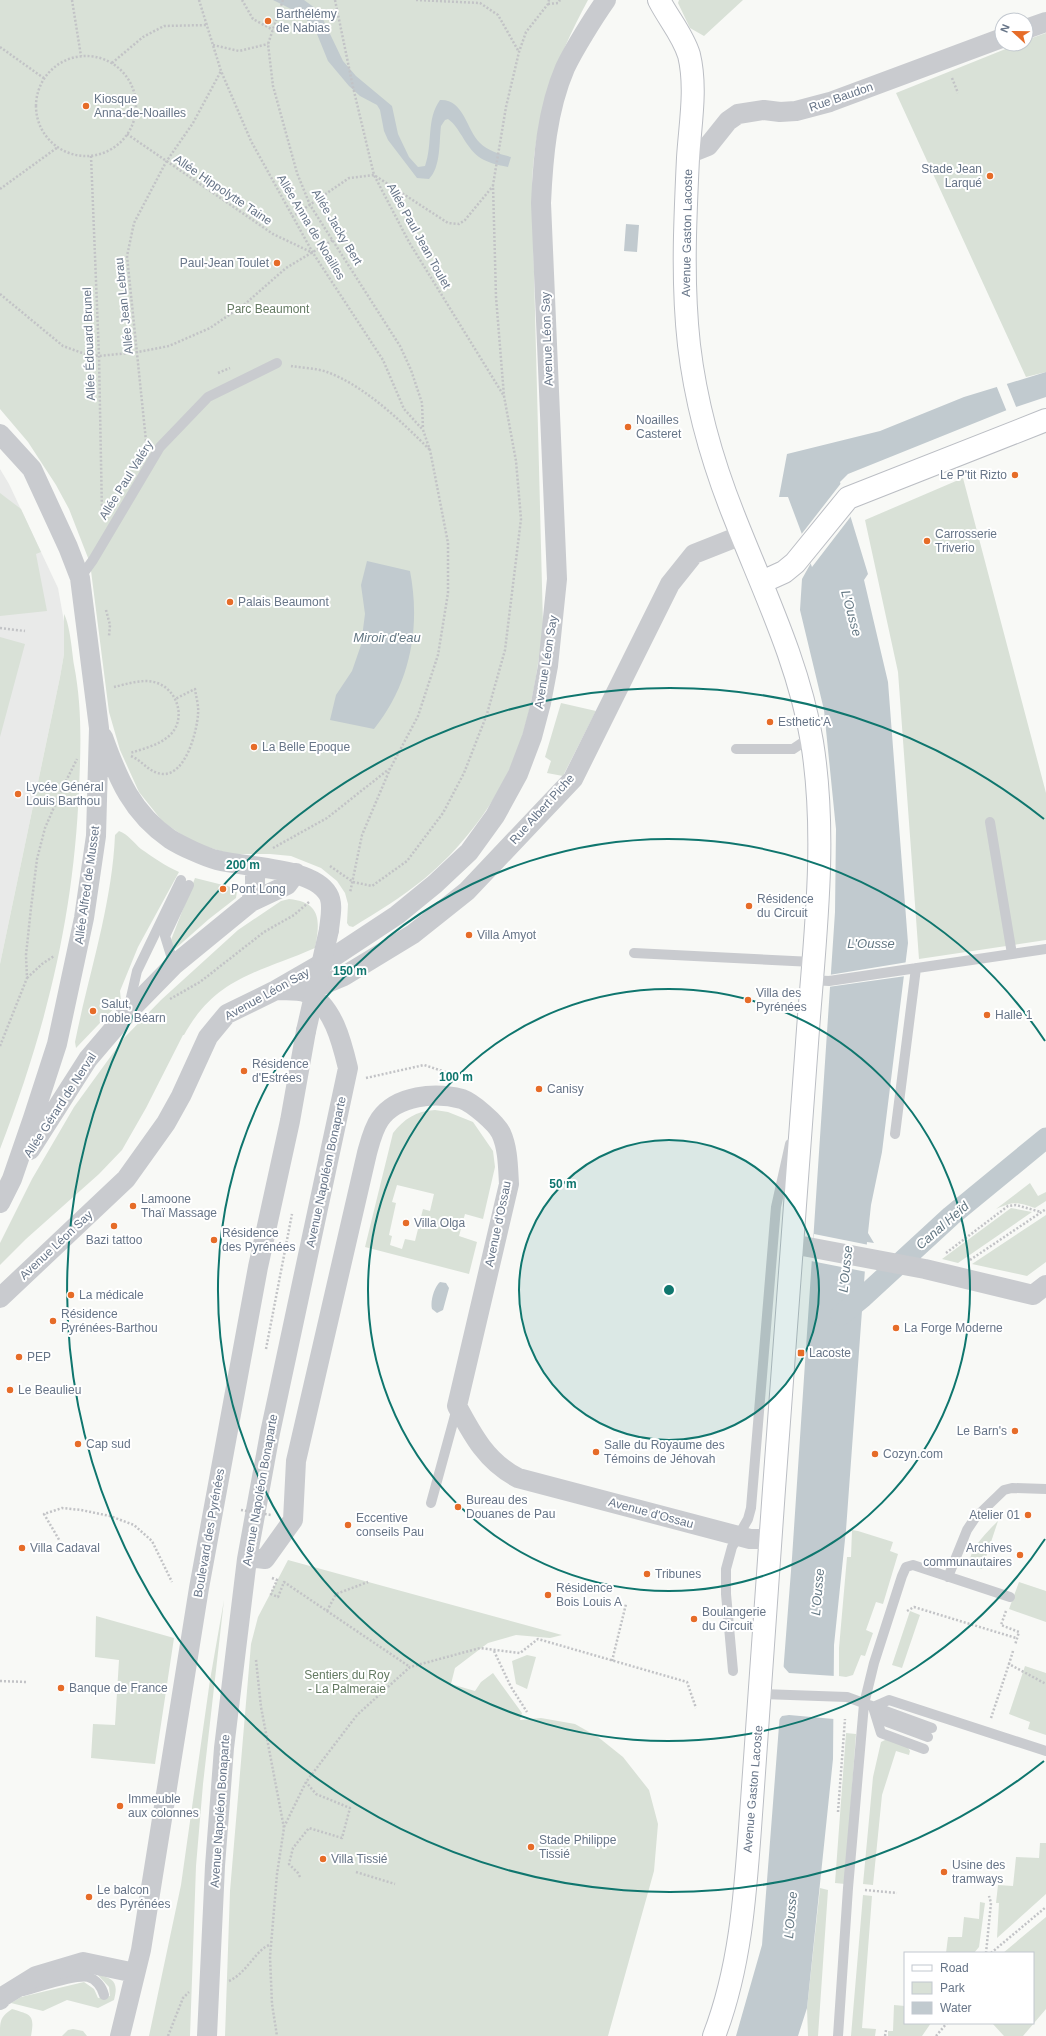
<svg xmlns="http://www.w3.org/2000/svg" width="1046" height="2036" font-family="Helvetica,sans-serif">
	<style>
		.built { fill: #e9eae9 }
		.green { fill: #d9e1d7; fill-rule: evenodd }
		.water { fill: #c1cacf }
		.pier { fill: #f8f9f6 }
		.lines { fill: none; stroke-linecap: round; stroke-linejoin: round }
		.canal { stroke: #c1cacf; stroke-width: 21 }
		.secondary-casing { stroke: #bbbec4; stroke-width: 24 }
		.path { stroke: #c2c3c6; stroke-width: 2.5; stroke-dasharray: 2 2; stroke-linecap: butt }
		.lane { stroke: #c9cbcf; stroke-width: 10 }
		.street { stroke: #c9cbcf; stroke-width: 20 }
		.secondary { stroke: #fff; stroke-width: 22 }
		.path-bridge { stroke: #c2c3c6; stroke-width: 2.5; stroke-dasharray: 2 2; stroke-linecap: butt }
		.street-bridge { stroke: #c9cbcf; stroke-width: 20 }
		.ring { fill: none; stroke: #0f766e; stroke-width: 2 }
		.poi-dot { fill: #e66c28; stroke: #fff; stroke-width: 1.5 }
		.labels { text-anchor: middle; stroke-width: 4; stroke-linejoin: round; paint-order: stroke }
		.poi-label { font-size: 12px; fill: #677588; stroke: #fff; text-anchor: start }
		.street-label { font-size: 12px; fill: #677588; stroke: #fff }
		.park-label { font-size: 12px; fill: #647a62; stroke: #fff }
		.water-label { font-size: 13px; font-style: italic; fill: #637783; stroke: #fff }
		.centre { fill: #0f766e; stroke: #fff; stroke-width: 2 }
		.ring-label { font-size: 12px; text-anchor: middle; font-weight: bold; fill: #0f766e; stroke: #fff; stroke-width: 4; stroke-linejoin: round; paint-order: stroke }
	</style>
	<rect width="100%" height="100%" fill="#f8f9f6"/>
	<!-- built -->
	<path class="built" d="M0,469L9,484L58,588L65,627L64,654L60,677L0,964Z"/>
	<!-- green -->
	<path class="green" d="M0,0H588C555,61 532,124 532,194L543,625C539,661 534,695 524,730C509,786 469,842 424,879C402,897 377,912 353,927L349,926L347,923L348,904L345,893L337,881L321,868L291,856L270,854H231L194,843L163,822L139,792L120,750L109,712L90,563L69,509L56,485L28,442L0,409Z
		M679,0H743L704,36L690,28L678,3Z
		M1046,33V372L1026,377L896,93L1018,44H1026V40Z
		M963,478L1046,793V940L919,959L898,672L865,520Z
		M0,493L21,509L41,552L36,554L47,611L0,616Z
		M64,614C70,625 72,651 74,665C82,706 81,746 79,788C74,917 46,1029 0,1149V964L60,677L64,654Z
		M0,637L25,644L0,737Z
		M561,703L596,711L563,776L547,773L551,761L545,757Z
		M119,831C128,834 134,843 141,849C153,857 165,866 179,872L138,947L120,991L121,1001L76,1048L75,1042C89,973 112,905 115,835Z
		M195,878L235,888L237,891L236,898L209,919L175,949L172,948L171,940Z
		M289,899C322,902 320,922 315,948C258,973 216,977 184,1035H183L146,1108L122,1150L99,1174L26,1239L0,1265V1243L32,1179L74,1107L124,1038L161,1000L238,930L281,901Z
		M435,1110L448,1112L473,1122L493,1151L495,1167L483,1219L465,1214L459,1236L477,1242L469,1274L365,1247L393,1133C404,1119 416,1111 435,1110ZM397,1185L434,1194L430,1211L423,1209L415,1241L405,1239L402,1249L390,1245L392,1236L389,1235L396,1203L392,1202Z
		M1030,1183L1038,1196L1046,1192V1201L1035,1208C1017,1202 1014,1201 996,1209Z
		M1011,1208L1032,1212L958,1263L942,1259Z
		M1046,1215V1262L1027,1276L972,1264Z
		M998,1521L982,1569L970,1565C967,1551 989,1530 998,1521Z
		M852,1530L858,1531L893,1542L890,1551L898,1554L883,1604L876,1602L866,1630L873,1633L865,1656L861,1655L853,1675L846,1677L839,1676V1648L847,1557H851Z
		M288,1560L562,1635L550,1638L516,1635L488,1643L455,1668L451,1684L475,1691L481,1682L493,1673L522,1713L520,1720L541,1718L575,1724L598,1737L623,1757L649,1790L658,1824L654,1871L608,2036H225L230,1891L251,1644L258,1617Z
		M1019,1582L1046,1591V1622L1009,1609Z
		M224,1600L203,1784L196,1866L190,2036H149L181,1885L210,1680Z
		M910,1611L920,1615L902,1668L892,1665Z
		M96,1616L174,1638L155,1764L91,1758L93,1724L115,1725L119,1660L95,1657Z
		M527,1655L536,1657L527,1689L516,1684L512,1661Z
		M1025,1666L1046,1673V1735L1028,1729L1030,1722L1009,1714Z
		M846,1733L856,1734L845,1884L835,1883Z
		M887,1739L907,1746L910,1751L909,1755L896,1751L882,1795L873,1885L863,1884L873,1777L881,1742Z
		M1040,1843H1046V1894L997,1938L999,1903H996L998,1885L1013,1886L1016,1857L1039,1858Z
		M820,1888L828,1890L818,2036H808L807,2008Z
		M863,1895L872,1896L862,2028L876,2029L875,2036H851Z
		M980,1902L985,1903L979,1947L974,1953H946L948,1937H962L964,1917L979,1919Z
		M1046,1917V2009L1023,2036H1004L992,2023H1033V1953H1003Z
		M97,1974C113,1979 119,1981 114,2000L98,2008L67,2000L43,2011L11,2003L21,1997L84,1982L94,1989L98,1998L110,1996L109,1987Z
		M894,2005L905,2006V2023H931L922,2036H888V2031H893Z
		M12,2009C31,2015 35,2014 31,2036H0C0,2021 0,2017 12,2009Z
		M73,2029L83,2031L87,2036H62L68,2030Z"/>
	<!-- water -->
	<path class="water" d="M273,0H304L319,11L343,61L356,76L392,106L398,134L409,157L418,167L425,166C433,144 426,119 440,100C464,99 466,129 480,143C488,151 500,154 511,157L508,167C483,162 475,158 462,136C457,129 455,124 448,119L445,120L441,126C439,142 441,167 429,179L417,178L388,140L384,131L380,110L377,105L360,96L349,86L328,61L317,34L303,15Z
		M626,224L639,225L637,252L624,251Z
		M1046,372V397L1007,410L848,474L840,482L868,574L864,580L888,682L908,943L882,1152L871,1205L868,1233L874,1243L867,1242L846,1530L834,1645L833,1759L807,2008L798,2036H736L762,1945L792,1558L835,912L836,829L824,710L800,610L802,579L812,561L788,497H779L787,454L880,431L964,397Z
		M367,561L410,571C421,628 410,684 374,729L330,720L336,695L352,671L361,645L365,614L361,585Z
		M440,1282L446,1283L449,1288L443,1310L437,1313L432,1309C430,1302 434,1287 440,1282Z"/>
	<!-- pier -->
	<path class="pier" d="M1006,382L1017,409L1007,412L996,385Z
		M842,482L852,515L812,567L800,536Z
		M908,962L906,976L828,987L829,975Z
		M814,1234L869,1245L867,1272L811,1261Z
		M782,1665L789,1673L835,1676L834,1719L789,1715L782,1716L778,1721Z"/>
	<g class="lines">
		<!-- canal -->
		<path class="canal" d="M841,1315L863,1297L951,1216L1046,1138"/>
		<defs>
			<path id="secondary" d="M659,0C668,18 683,35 689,55C697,88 690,125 688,158C685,221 682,283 689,345C696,404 712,461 734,516C763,590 799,663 812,742C828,841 814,943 807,1043C796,1192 785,1340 774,1489C766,1593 760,1697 752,1801C746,1880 743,1961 714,2036
				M762,582L784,572L795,563L848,498L1046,420"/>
		</defs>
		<!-- secondary casing -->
		<use href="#secondary" class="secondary-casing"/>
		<!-- path -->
		<path class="path" d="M72,0L81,56
			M199,0L221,71L251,141L313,253L383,360L404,409L423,430L430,450L448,543V593L438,655L418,716L390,769L362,835L350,893
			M242,0L253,19L273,30
			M283,0L268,44L273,86L297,173L310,205L400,346L411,370L422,403L423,429
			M335,0L353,87L374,175L409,242L504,396
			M416,0L480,3L498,15L519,52
			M548,4L558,3L560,0
			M213,45L239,51L268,44
			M0,47L45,79
			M36 106a50 50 0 1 1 100 0a50 50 0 1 1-100 0Z
			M112,63L143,37L164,26L208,25
			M952,78L958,93
			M127,134L273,234L313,253
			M91,156L99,356L102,514
			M0,189L58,147
			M292,217L349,178L374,175L448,223L459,224L465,220L493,186
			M0,294L63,346L85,354L99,356L138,352L169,346L210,328L245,304L286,268L333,240
			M291,366C302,368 316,368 327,372C365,386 402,422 430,450
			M218,373L230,368
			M146,441L127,256L134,223L166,162L193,123L221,71
			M106,610L110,625L109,636
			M0,628L25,631
			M114,687C127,684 144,678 157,683C178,690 187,720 169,736C159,745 143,749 130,753
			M131,756C143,761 149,773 163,774C186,775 197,731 198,714C199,706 196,697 195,689L175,699
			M273,848L327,818L389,769
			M330,866L353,882L372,886L407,861L443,813L464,773L487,714L505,650L521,519L516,461L504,396L496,297L493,185L506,107L519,52L526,32L548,4L549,0
			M27,978L42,964L54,956
			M170,999L200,982L264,932L294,915L309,902
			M0,1046L27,978L26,955L31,908L37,859L45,828L61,791L77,759
			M366,1078L424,1065L458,1076
			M946,1253L1008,1206L1016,1205L1041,1212
			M970,1260L1046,1209
			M266,1349L292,1214
			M61,1543L44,1514L62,1508L81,1510L110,1516L134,1525L152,1541L172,1582
			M272,1578L277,1580L271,1594L278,1597L284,1582L410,1667
			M327,1611L336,1594L368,1582
			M907,1611L914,1607L1016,1638
			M1006,1611L1001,1625L1019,1632L1015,1645
			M494,1651L511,1687L527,1712
			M1013,1651L1009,1664L1046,1684
			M256,1660L261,1707L284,1828L277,1874L270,1957L272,2004L277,2036
			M612,1661L626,1604
			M0,1681L26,1682
			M991,1718L1009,1664
			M838,1812L845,1719
			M284,1827L306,1782L357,1715L410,1667L480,1648L520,1653L538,1639L687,1682L696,1708
			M356,1872L395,1884
			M300,1877L298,1873L289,1864L293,1848L309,1828L342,1838L350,1808L316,1794L306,1782
			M865,1890L897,1893
			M986,1953L991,1903L989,1896
			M991,1953L1046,1907
			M229,1981C247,1973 257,1948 270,1945
			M168,2036L183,1998L189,1992
			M885,2036L886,2030
			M936,2036L947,2023"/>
		<!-- lane -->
		<path class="lane" d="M80,578L93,560L160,447L208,397L277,363
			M736,749H793L811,737
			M990,822L1012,954
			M634,953L813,962
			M174,965L165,936L189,885
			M811,980L829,981L1046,949
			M129,1006L137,971L181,880
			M895,1134L916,968
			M431,1503L457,1408
			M948,1577L967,1530L975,1518L1004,1490L1012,1488L1046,1489
			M733,1671L726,1594V1569L732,1547L748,1519L751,1508L776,1207L790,1144
			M760,1694L847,1697L932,1728
			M873,1707L889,1700L1046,1751
			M873,1707L881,1733L924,1749
			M876,1712L882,1720L928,1737
			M23,1991C37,1988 75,1974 88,1977C96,1979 102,1987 104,1995
			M838,2036L848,1888L864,1704L874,1663L902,1576L906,1567L913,1565L1010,1597"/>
		<!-- street -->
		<path class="street" d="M1026,29L1046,22
			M688,154L708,146L728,121L738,114L764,110L780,112L796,111L830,102L1002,38
			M0,434L32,469L68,547L80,578L99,728L96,836L84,918L57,1044L33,1118L12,1179L0,1203
			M103,737C118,779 132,813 170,839C181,846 205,857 217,860C247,868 312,867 328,894C334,904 330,918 329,930
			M251,902L287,885L296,873
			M306,992L344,976L413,934L467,891L573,779L670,584L694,554L742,535
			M30,1150L88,1059L128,1012L174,965L251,902L255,886V868
			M792,1244L925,1269L1033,1295L1046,1285
			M0,1298L126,1179L166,1123L181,1096L208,1037L227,1014L276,990L335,956L397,915L435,884L469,852L495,816L518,774L532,737L541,703L548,666L557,579L541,203C543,158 547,110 565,68C574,49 594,17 606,0
			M248,1557L265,1559L293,1520L296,1461L367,1153C370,1142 373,1129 380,1119C397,1095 435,1092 462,1099C473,1103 496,1123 501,1133C508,1148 508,1167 509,1184L457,1406C473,1436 487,1462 518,1478L750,1539H770
			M0,2000L2,1997L36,1976L83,1962L135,1973
			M120,2036L141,1950L199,1588L258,1267L290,1121L306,1031
			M207,2036L215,1866L224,1748L247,1559L270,1433L348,1068C342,1043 333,1005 307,993C299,989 285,991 276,990"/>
		<!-- secondary -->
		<use href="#secondary" class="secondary"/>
		<!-- path-bridge -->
		<path class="path-bridge" d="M241,1510L271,1515"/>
		<!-- street-bridge -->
		<path class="street-bridge" d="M306,1031L329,930"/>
	</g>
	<!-- distance rings -->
	<circle cx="669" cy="1290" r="150" fill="#0f766e" fill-opacity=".12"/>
	<g class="ring">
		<circle cx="669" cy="1290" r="150"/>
		<circle cx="669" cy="1290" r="301"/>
		<path d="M1045 1539A451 451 0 1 1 1045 1041"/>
		<path d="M1044 1761A602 602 0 1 1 1044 819"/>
	</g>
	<!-- markers -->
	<g class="poi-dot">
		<circle cx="268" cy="21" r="4"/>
		<circle cx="86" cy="106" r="4"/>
		<circle cx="990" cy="176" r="4"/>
		<circle cx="277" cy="263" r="4"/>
		<circle cx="628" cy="427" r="4"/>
		<circle cx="1015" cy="475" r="4"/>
		<circle cx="927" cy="541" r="4"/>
		<circle cx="230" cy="602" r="4"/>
		<circle cx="770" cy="722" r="4"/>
		<circle cx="254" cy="747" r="4"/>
		<circle cx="18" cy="794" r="4"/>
		<circle cx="223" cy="889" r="4"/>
		<circle cx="749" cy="906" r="4"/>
		<circle cx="469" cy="935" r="4"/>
		<circle cx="748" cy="1000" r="4"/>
		<circle cx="93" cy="1011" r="4"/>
		<circle cx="987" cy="1015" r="4"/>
		<circle cx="244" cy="1071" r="4"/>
		<circle cx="539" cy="1089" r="4"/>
		<circle cx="133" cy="1206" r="4"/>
		<circle cx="406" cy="1223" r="4"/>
		<circle cx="114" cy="1226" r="4"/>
		<circle cx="214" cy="1240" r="4"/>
		<circle cx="71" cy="1295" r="4"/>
		<circle cx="53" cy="1321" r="4"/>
		<circle cx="896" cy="1328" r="4"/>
		<rect x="797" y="1349" width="8" height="8" rx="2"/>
		<circle cx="19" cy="1357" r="4"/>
		<circle cx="10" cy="1390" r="4"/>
		<circle cx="1015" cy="1431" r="4"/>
		<circle cx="78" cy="1444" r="4"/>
		<circle cx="596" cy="1452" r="4"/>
		<circle cx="875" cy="1454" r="4"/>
		<circle cx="458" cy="1507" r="4"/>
		<circle cx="1028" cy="1515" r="4"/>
		<circle cx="348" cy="1525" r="4"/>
		<circle cx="22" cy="1548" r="4"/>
		<circle cx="1020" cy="1555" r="4"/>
		<circle cx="647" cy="1574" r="4"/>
		<circle cx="548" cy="1595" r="4"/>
		<circle cx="694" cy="1619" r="4"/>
		<circle cx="61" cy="1688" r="4"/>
		<circle cx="120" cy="1806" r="4"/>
		<circle cx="531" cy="1847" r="4"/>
		<circle cx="323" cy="1859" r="4"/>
		<circle cx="944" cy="1872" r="4"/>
		<circle cx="89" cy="1897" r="4"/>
	</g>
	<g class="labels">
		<!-- poi labels -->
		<g class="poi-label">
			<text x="276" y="18">Barthélémy<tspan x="276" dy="14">de Nabias</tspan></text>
			<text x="94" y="103">Kiosque<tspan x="94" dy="14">Anna-de-Noailles</tspan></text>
			<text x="982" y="173" text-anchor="end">Stade Jean<tspan x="982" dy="14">Larqué</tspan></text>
			<text x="269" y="267" text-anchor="end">Paul-Jean Toulet</text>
			<text x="636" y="424">Noailles<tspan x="636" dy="14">Casteret</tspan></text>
			<text x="1007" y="479" text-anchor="end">Le P'tit Rizto</text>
			<text x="935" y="538">Carrosserie<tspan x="935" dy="14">Triverio</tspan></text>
			<text x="238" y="606">Palais Beaumont</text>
			<text x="778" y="726">Esthetic'A</text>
			<text x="262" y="751">La Belle Epoque</text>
			<text x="26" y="791">Lycée Général<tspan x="26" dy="14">Louis Barthou</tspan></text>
			<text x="231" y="893">Pont Long</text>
			<text x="757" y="903">Résidence<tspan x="757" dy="14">du Circuit</tspan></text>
			<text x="477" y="939">Villa Amyot</text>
			<text x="756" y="997">Villa des<tspan x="756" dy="14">Pyrénées</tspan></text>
			<text x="101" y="1008">Salut,<tspan x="101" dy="14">noble Béarn</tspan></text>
			<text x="995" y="1019">Halle 1</text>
			<text x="252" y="1068">Résidence<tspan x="252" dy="14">d'Estrées</tspan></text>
			<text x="547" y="1093">Canisy</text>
			<text x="141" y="1203">Lamoone<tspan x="141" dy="14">Thaï Massage</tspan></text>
			<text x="414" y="1227">Villa Olga</text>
			<text x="222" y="1237">Résidence<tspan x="222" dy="14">des Pyrénées</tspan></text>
			<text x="114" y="1244" text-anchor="middle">Bazi tattoo</text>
			<text x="79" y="1299">La médicale</text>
			<text x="61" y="1318">Résidence<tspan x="61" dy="14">Pyrénées-Barthou</tspan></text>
			<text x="904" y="1332">La Forge Moderne</text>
			<text x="809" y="1357">Lacoste</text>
			<text x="27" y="1361">PEP</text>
			<text x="18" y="1394">Le Beaulieu</text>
			<text x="1007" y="1435" text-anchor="end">Le Barn's</text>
			<text x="86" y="1448">Cap sud</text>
			<text x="604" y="1449">Salle du Royaume des<tspan x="604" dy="14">Témoins de Jéhovah</tspan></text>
			<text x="883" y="1458">Cozyn.com</text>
			<text x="466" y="1504">Bureau des<tspan x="466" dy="14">Douanes de Pau</tspan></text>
			<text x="1020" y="1519" text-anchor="end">Atelier 01</text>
			<text x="356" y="1522">Eccentive<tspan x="356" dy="14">conseils Pau</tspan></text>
			<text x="30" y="1552">Villa Cadaval</text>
			<text x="1012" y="1552" text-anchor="end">Archives<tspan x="1012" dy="14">communautaires</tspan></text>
			<text x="655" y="1578">Tribunes</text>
			<text x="556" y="1592">Résidence<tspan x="556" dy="14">Bois Louis A</tspan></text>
			<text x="702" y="1616">Boulangerie<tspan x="702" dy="14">du Circuit</tspan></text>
			<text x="69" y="1692">Banque de France</text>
			<text x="128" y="1803">Immeuble<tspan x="128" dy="14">aux colonnes</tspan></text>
			<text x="539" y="1844">Stade Philippe<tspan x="539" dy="14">Tissié</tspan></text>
			<text x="331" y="1863">Villa Tissié</text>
			<text x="952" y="1869">Usine des<tspan x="952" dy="14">tramways</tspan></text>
			<text x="97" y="1894">Le balcon<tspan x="97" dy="14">des Pyrénées</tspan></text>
		</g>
		<!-- street labels -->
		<g class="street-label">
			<text transform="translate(841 97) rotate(-19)" y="4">Rue Baudon</text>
			<text transform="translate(223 190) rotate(34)" y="4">Allée Hippolytte Taine</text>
			<text transform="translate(311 227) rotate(59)" y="4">Allée Anna de Noailles</text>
			<text transform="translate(337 227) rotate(59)" y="4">Allée Jacky Bert</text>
			<text transform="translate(687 233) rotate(-89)" y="4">Avenue Gaston Lacoste</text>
			<text transform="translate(419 236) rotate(61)" y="4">Allée Paul Jean Toulet</text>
			<text transform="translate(124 306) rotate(-96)" y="4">Allée Jean Lebrau</text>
			<text transform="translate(547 339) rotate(-92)" y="4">Avenue Léon Say</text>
			<text transform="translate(89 344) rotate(-92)" y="4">Allée Édouard Brunel</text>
			<text transform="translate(126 480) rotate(-58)" y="4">Allée Paul Valéry</text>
			<text transform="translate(546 662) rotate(-81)" y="4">Avenue Léon Say</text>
			<text transform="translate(542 809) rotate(-48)" y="4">Rue Albert Piche</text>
			<text transform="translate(87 885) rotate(-82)" y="4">Allée Alfred de Musset</text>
			<text transform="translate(267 994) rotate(-29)" y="4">Avenue Léon Say</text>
			<text transform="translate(60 1105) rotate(-57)" y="4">Allée Gérard de Nerval</text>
			<text transform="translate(326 1172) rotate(-78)" y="4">Avenue Napoléon Bonaparte</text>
			<text transform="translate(498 1224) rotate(-78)" y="4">Avenue d'Ossau</text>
			<text transform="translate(56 1245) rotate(-43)" y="4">Avenue Léon Say</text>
			<text transform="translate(260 1490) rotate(-80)" y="4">Avenue Napoléon Bonaparte</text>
			<text transform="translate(651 1513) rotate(15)" y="4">Avenue d'Ossau</text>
			<text transform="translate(209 1533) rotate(-80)" y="4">Boulevard des Pyrénées</text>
			<text transform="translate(753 1789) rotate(-85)" y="4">Avenue Gaston Lacoste</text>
			<text transform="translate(220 1811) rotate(-86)" y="4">Avenue Napoléon Bonaparte</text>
		</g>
		<!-- park labels -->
		<g class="park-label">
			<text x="268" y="313">Parc Beaumont</text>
			<text x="347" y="1679">Sentiers du Roy<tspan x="347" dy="14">- La Palmeraie</tspan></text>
		</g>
		<!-- water labels -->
		<g class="water-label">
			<text transform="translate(852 613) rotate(75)" y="5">L'Ousse</text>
			<text x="387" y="642">Miroir d'eau</text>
			<text x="871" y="948">L'Ousse</text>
			<text transform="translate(942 1225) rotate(-41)" y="5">Canal Heïd</text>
			<text transform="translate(845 1269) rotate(-84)" y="5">L'Ousse</text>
			<text transform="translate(817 1592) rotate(-85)" y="5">L'Ousse</text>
			<text transform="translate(790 1915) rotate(-85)" y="5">L'Ousse</text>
		</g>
	</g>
	<circle cx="669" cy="1290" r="6" class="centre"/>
	<g class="ring-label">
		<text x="243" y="869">200 m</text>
		<text x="350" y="975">150 m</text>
		<text x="456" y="1081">100 m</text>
		<text x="563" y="1188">50 m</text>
	</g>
	<!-- legend -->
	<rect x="904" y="1952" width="130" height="72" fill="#ffffff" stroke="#c2c8cf"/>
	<rect x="912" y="1965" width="20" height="6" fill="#ffffff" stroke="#c2c8cf"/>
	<text x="940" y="1972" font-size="12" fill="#677588">Road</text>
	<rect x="912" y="1982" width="20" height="12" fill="#d9e1d7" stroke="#c2c8cf"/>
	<text x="940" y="1992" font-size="12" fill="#677588">Park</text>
	<rect x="912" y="2002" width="20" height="12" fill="#c1cacf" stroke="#c2c8cf"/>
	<text x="940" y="2012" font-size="12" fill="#677588">Water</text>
	<!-- north arrow -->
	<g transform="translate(1014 32) rotate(292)"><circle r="19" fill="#ffffff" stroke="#c2c8cf"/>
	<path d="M0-3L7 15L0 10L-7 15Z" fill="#e66c28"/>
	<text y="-6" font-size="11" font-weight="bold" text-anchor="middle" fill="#677588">N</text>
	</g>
</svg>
